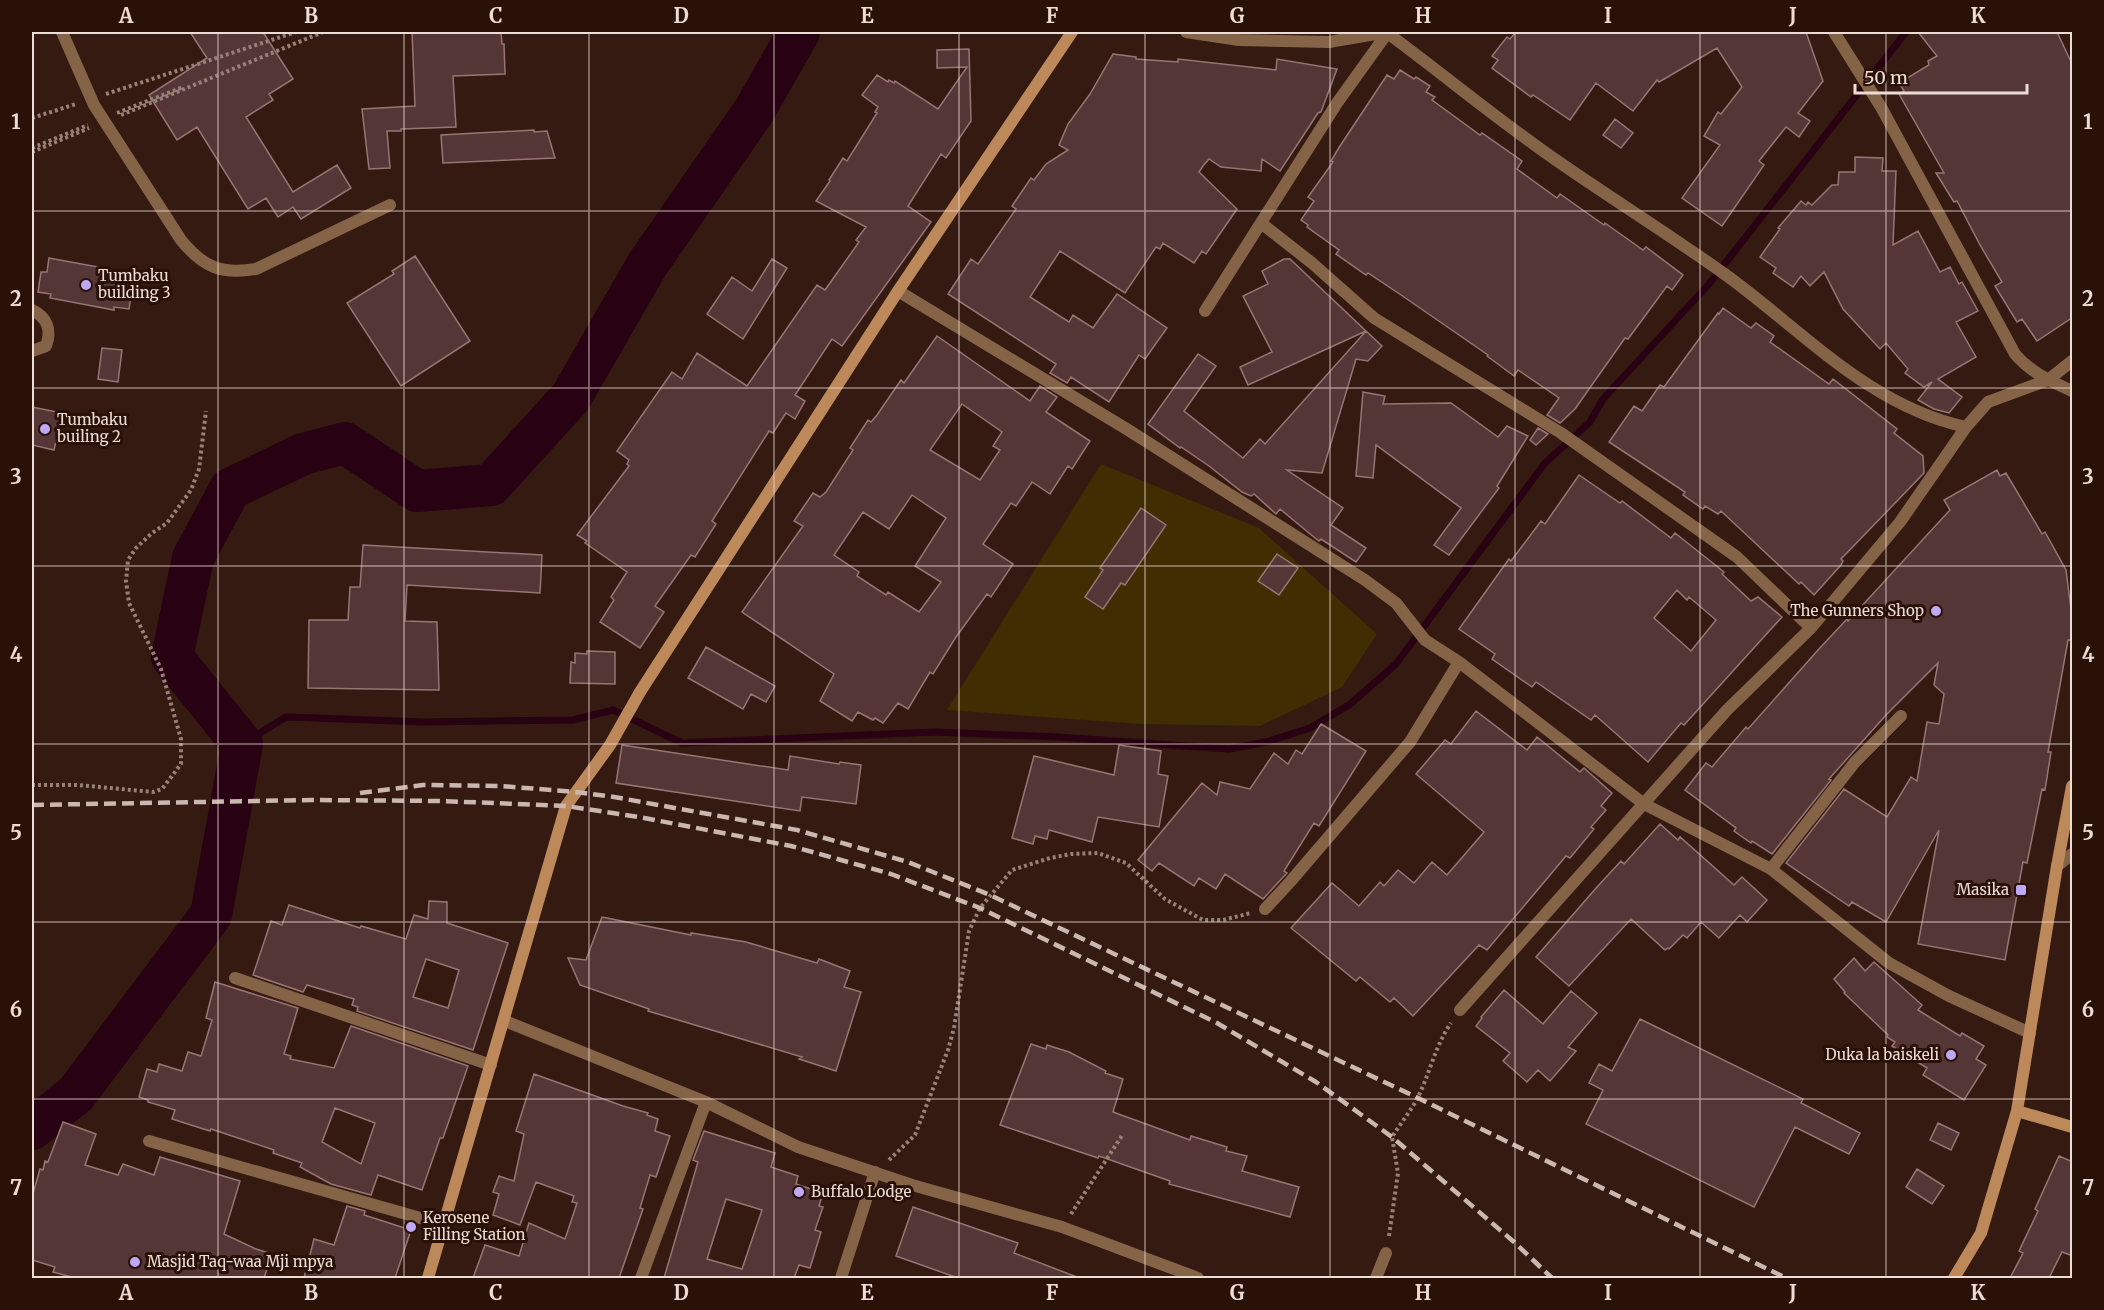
<svg xmlns="http://www.w3.org/2000/svg" width="2104" height="1310" font-family="Merriweather,serif">
	<style>
		.green { fill: #402d02 }
		.lines { fill: none; stroke-linecap: round; stroke-linejoin: round }
		.stream { stroke: #280112; stroke-width: 7 }
		.river { stroke: #280112; stroke-width: 42 }
		.building { fill: #543636; stroke: #987575; stroke-width: 1.5; fill-rule: evenodd }
		.path { stroke: #968078; stroke-width: 4; stroke-dasharray: 3 3; stroke-linecap: butt }
		.lane { stroke: #846347; stroke-width: 12 }
		.street { stroke: #846347; stroke-width: 12 }
		.secondary { stroke: #bd885a; stroke-width: 12 }
		.rail { stroke: #cab7b0; stroke-width: 4.5; stroke-dasharray: 12 6; stroke-linecap: butt }
		.grid { fill: none; stroke: #eddbd5; stroke-width: 1.5; stroke-opacity: 0.55 }
		.poi-dot { fill: #bda9f5; stroke: #291108; stroke-width: 2 }
		.labels { text-anchor: middle; stroke-width: 6; stroke-linejoin: round; paint-order: stroke }
		.poi-label { font-size: 15px; fill: #eddbd5; stroke: #291108; text-anchor: start }
		.neatline { fill: none; stroke: #eddbd5; stroke-width: 2 }
		.grid-label { font-size: 20px; text-anchor: middle; font-weight: bold; fill: #eddbd5 }
	</style>
	<rect width="100%" height="100%" fill="#341a11"/>
	<!-- green -->
	<path class="green" d="M1101,464L1259,528L1377,634L1342,687L1260,726L1141,724L947,710Z"/>
	<g class="lines">
		<!-- stream -->
		<path class="stream" d="M242,744L286,717L424,722L573,720L613,710L682,743L935,732L1057,737L1229,749L1266,742L1310,728L1349,705L1396,664L1545,463L1590,422L1603,399L1709,284L1906,32"/>
		<!-- river -->
		<path class="river" d="M32,1129L76,1094L211,915L242,744L172,657L193,558L230,489L303,454L345,443L417,491L491,485L571,397L647,265L754,111L799,32"/>
	</g>
	<!-- building -->
	<path class="building" d="M190,32H263L293,79L269,94L273,100L246,117L293,192L337,165L351,188L301,219L293,207L278,217L266,198L248,209L197,127L177,140L149,95L207,58Z
		M412,32H501L502,44H504L505,74L453,76L456,127L401,129V131H387L390,168L369,169L362,109L415,106Z
		M1516,32H1806L1823,81L1798,113L1810,121L1799,137L1786,127L1759,161L1764,165L1722,226L1682,198L1720,145L1704,136L1718,112L1721,114L1742,87L1717,48L1659,82L1657,80L1633,111L1596,83L1570,120L1533,95L1531,97L1492,68L1498,60L1492,56L1507,37L1510,39Z
		M1918,32H2057L2073,66V317L2037,341L2022,319L2017,322L1995,286L2002,282L1980,245L1957,201L1954,202L1936,173H1944L1899,94L1904,91L1899,83L1929,65L1928,61L1937,56Z
		M969,49L971,121L946,158L941,154L908,206L931,222L842,346L832,339L795,395L805,401L795,419L786,413L773,433L769,431L712,521L716,524L695,557L691,555L655,606L664,612L640,648L600,622L614,600L611,597L627,572L585,543L587,541L577,535L629,466L627,464L629,460L617,451L672,372L682,379L697,353L747,386L817,285L825,290L859,242L856,240L866,227L816,201L830,181L829,180L843,158L847,161L877,113L875,112L878,107L862,95L877,75L888,82L889,80L894,83L895,81L938,109L967,67L937,68V50Z
		M1113,54L1136,57V59L1178,62V59L1276,70L1277,59L1337,69L1321,112L1318,113L1280,171L1262,159L1261,171L1221,167L1209,159L1203,166L1199,172L1237,209L1206,254L1202,251L1194,263L1163,243L1160,249L1156,247L1125,293L1060,251L1030,297L1069,322L1073,315L1093,328L1117,294L1167,328L1145,359L1139,355L1109,402L1071,377L1067,383L1050,373L1056,364L948,294L971,259L978,264L1016,209L1012,206L1031,178L1034,180L1046,164L1068,150L1059,145L1068,124L1090,94Z
		M1400,70L1414,79L1416,77L1430,86L1426,92L1435,97L1432,100L1480,135L1482,133L1522,161L1517,169L1557,198L1560,194L1604,225L1605,223L1643,250L1646,247L1683,275L1672,290L1667,286L1628,339L1625,338L1575,409L1560,423L1547,415L1559,398L1518,370L1514,376L1487,356L1488,355L1404,297L1368,273L1366,275L1336,254L1339,250L1307,227L1308,225L1301,220L1314,201L1308,197L1333,162L1331,161L1340,146L1387,75L1394,79Z
		M1615,119L1633,133L1621,148L1603,135Z
		M534,130V132L547,131L555,158L443,163L441,135Z
		M1855,157L1883,158L1882,171H1896L1893,245L1918,231L1940,272L1950,267L1959,284L1962,282L1978,311L1956,322L1976,357L1938,379L1962,397L1949,413L1934,409L1918,400L1932,382L1924,387L1905,373L1908,369L1886,343L1880,349L1843,309L1824,272L1810,286L1801,276L1793,287L1773,273L1776,268L1760,257L1780,229L1778,228L1801,201L1806,205L1808,202L1812,205L1832,185H1838L1839,172H1855Z
		M415,256L470,341L401,386L347,303L394,274L392,271Z
		M49,258L109,269L108,272L134,277L129,309L114,307V310L50,298L51,294L38,292L41,272H47Z
		M772,259L787,268L743,339L707,314L732,277L752,291Z
		M1284,259H1290L1366,331L1248,385L1240,367L1272,352L1243,296L1268,284L1262,271Z
		M1723,308L1751,328L1756,323L1774,336L1770,342L1829,384L1833,379L1897,429L1894,433L1923,456L1924,473L1841,559L1843,561L1841,565L1814,595L1801,582L1799,584L1721,511L1718,514L1705,506L1703,509L1683,495L1685,492L1609,442L1634,406L1642,411L1660,385L1664,387L1718,313L1719,314Z
		M1366,331L1382,346L1368,361L1356,359L1322,473L1287,470L1343,508L1331,525L1366,548L1356,562L1321,539L1319,541L1315,538L1280,509L1276,514L1254,494L1251,496L1242,492L1209,466L1181,447L1180,448L1148,424L1198,354L1216,366L1184,411L1243,458L1260,439L1265,444Z
		M937,336L1030,401L1040,386L1057,397L1046,412L1090,441L1072,469L1068,466L1050,494L1032,482L1016,506L1011,503L983,544L1013,564L991,597L987,594L956,637L933,674L930,672L908,709L898,703L883,723L875,718L873,720L858,712L852,721L820,701L834,674L742,612L803,526L794,521L813,493L820,497L826,492L853,450L850,448L868,420L871,422L877,415L901,380L904,383ZM962,404L1002,432L993,446L1000,450L980,480L930,450ZM912,495L946,518L915,566L941,582L919,612L888,592L886,595L857,576L859,572L834,555L863,512L889,529Z
		M102,348L122,350L118,382L98,379Z
		M1363,392L1385,396L1383,404L1451,403L1498,437L1507,426L1528,436L1497,486L1499,488L1449,555L1434,545L1461,508L1376,445L1373,478L1356,476Z
		M32,407L62,413L54,450L32,445Z
		M1538,428L1548,434L1536,445L1530,440Z
		M1997,470L2000,476L2006,473L2042,534L2045,532L2066,570L2073,625V640H2068L2048,752H2051L2045,790L2042,789L2027,863L2023,862L2005,960L1918,944L1939,830L1886,922L1852,902L1849,906L1786,863L1844,789L1887,817L1911,777L1917,781L1927,722L1939,724L1944,694L1934,685L1938,663L1886,715L1829,779L1831,780L1772,854L1752,841L1751,843L1734,831L1736,828L1685,790L1706,763L1712,767L1746,727L1748,729L1818,650L1847,619L1848,621L1950,510L1944,500Z
		M1579,475L1620,503L1622,501L1671,538L1675,533L1724,572L1722,574L1751,601L1758,597L1782,617L1684,725L1681,723L1648,762L1595,715L1591,720L1536,682L1532,687L1492,659L1495,654L1459,629L1509,559L1511,561L1541,521L1545,524ZM1677,590L1687,600L1689,597L1716,620L1691,651L1654,618Z
		M1141,508L1166,525L1125,585L1121,583L1103,609L1085,597L1103,570L1100,568Z
		M363,545L542,555L540,593L407,585L405,621L437,622L439,690L308,688L309,620H348L350,587H360Z
		M1277,554L1298,568L1279,595L1258,581Z
		M706,647L775,686L766,702L751,694L743,709L688,678Z
		M587,651L615,652V684L570,683L571,662L575,663V653L587,654Z
		M1476,711L1527,750L1537,737L1580,772L1584,768L1612,793L1601,806L1606,810L1591,827L1594,829L1570,858L1566,856L1487,950L1479,945L1413,1016L1394,998L1390,1002L1360,977L1356,981L1291,928L1332,883L1359,906L1380,882L1384,886L1398,870L1414,883L1432,862L1447,875L1484,832L1416,774L1445,740L1451,744Z
		M1321,724L1366,751L1319,826L1314,823L1284,871L1287,873L1263,899L1225,874L1216,889L1199,878L1194,886L1159,863L1152,871L1138,860L1202,783L1217,795L1220,782L1250,789L1274,753L1288,764L1296,750L1302,754Z
		M622,745L788,770L790,756L839,764L840,762L861,765L856,804L802,797L800,811L616,783Z
		M1119,745L1161,751L1158,774L1168,776L1159,827L1098,817L1092,842L1049,830L1047,839L1035,836L1033,844L1012,838L1034,756L1114,775Z
		M1660,824L1678,840L1680,837L1734,885L1742,877L1767,900L1747,922L1740,915L1719,938L1701,922L1687,938L1683,935L1669,949L1668,948L1665,950L1631,919L1569,986L1536,957L1597,887L1621,861L1624,864Z
		M429,901L447,902V923L508,943L473,1050L357,1011L358,1007L352,1005L354,999L307,985L303,992L253,975L271,921L282,925L289,905L360,928L361,926L406,939L414,915L428,919ZM426,959L459,970L448,1008L413,997Z
		M602,917L691,935V933L746,942L817,963L819,959L850,971L844,987L861,992L836,1071L799,1059L802,1057L648,1011L649,1009L580,985L568,958L586,960Z
		M1854,958L1865,971L1874,962L1922,1005L1918,1010L1960,1036L1962,1033L1984,1046L1976,1059L1986,1065L1964,1100L1923,1075L1927,1068L1892,1046L1895,1042L1887,1037L1888,1035L1844,993L1845,992L1834,979Z
		M215,982L298,1008L284,1054L291,1056L290,1059L334,1068L351,1026L468,1066L443,1138H440L422,1190L378,1175L371,1195L331,1184L300,1167L302,1163L273,1153L274,1150L211,1129L210,1131L172,1119L175,1110L148,1102V1100L139,1097L147,1069L157,1072L159,1064L182,1071L188,1052L201,1056L212,1020L206,1018ZM335,1108L375,1123L361,1164L322,1142Z
		M1504,990L1543,1024L1571,991L1597,1013L1568,1047L1576,1051L1550,1081L1538,1070L1527,1082L1503,1061L1510,1053L1476,1026L1482,1018L1481,1017Z
		M1640,1019L1803,1099L1801,1103L1860,1133L1849,1154L1795,1127L1754,1207L1586,1124L1603,1090L1589,1083L1599,1064L1612,1071Z
		M1031,1044L1046,1049L1047,1045L1069,1052L1106,1071L1105,1073L1123,1079L1113,1112L1190,1140L1191,1136L1227,1147L1226,1151L1247,1156L1242,1171L1299,1187L1290,1217L1169,1184L1170,1181L1099,1156L1098,1158L1000,1125Z
		M534,1074L623,1106L648,1113L647,1115L658,1119L655,1131L670,1136L656,1177L650,1175L640,1208L643,1209L619,1278H473L485,1245L519,1256L529,1223L565,1239L577,1203L572,1202L574,1196L536,1182L520,1225L493,1215L499,1194L493,1192L499,1176L514,1181L524,1134L516,1131Z
		M63,1122L96,1134L85,1165L118,1175L123,1164L154,1175L160,1157L240,1181L224,1234L256,1249L272,1254L264,1278H75L53,1272L55,1267L32,1260V1197L40,1169L43,1170L45,1161L48,1162Z
		M1938,1123L1959,1133L1951,1150L1930,1140Z
		M704,1131L775,1153L771,1167L798,1176L796,1184L823,1193L819,1206L823,1207L815,1230L821,1232L810,1268L799,1265L794,1278H664L698,1162L693,1160ZM726,1199L762,1210L742,1269L707,1259Z
		M2059,1156L2073,1162V1256L2062,1252L2049,1278H2010L2023,1253L2019,1251L2038,1211L2035,1209Z
		M1917,1169L1944,1186L1932,1204L1906,1187Z
		M347,1206L365,1211L364,1215L411,1230L395,1278H304L314,1239L334,1245Z
		M913,1207L1018,1243L1014,1253L1077,1277V1278H958L896,1256Z"/>
	<g class="lines">
		<!-- path -->
		<path class="path" d="M106,94L296,32
			M117,113L183,87
			M121,115L323,32
			M32,118L76,104
			M32,148L88,125
			M32,152L89,128
			M32,785H78L153,792L162,789L181,764V739L161,669L129,603L126,581L128,560L136,548L152,533L167,523L191,490L199,469L206,411
			M889,1160L915,1135L948,1050L954,1028L969,931L980,908L1012,870L1050,858L1071,854L1098,853L1126,863L1165,899L1203,920H1223L1251,913
			M1071,1214L1123,1134
			M1389,1236L1398,1173L1392,1137C1400,1124 1411,1111 1418,1097C1430,1073 1435,1046 1451,1023"/>
		<!-- lane -->
		<path class="lane" d="M32,310C47,317 52,330 46,346L32,351"/>
		<!-- street -->
		<path class="street" d="M62,32L94,105L181,240C203,267 221,275 256,269L390,205
			M1186,32L1239,40L1329,42L1387,32
			M1386,32C1443,74 1498,120 1556,160C1612,199 1670,235 1726,275C1803,331 1869,406 1966,427L1988,402L2048,380L2072,361
			M1834,32L1881,107L2015,354C2031,373 2051,381 2072,391
			M1261,223L1312,263L1374,318L1561,433L1737,557L1811,628
			M898,291L1125,428L1365,580L1396,603L1425,640L1459,662L1644,804L1771,869L1889,963L1949,996L2030,1033
			M1205,311L1337,103L1388,32
			M2057,866L2072,854
			M1771,869L1855,762L1901,716
			M1265,909L1290,882L1410,742L1459,662
			M235,978L491,1065
			M1460,1010L1727,710L1811,628L1900,522L1966,427
			M505,1021L706,1102L798,1147L912,1185L1062,1227L1198,1278
			M149,1141L445,1225
			M641,1278L706,1102
			M841,1278L875,1172
			M1376,1278L1386,1253"/>
		<!-- secondary -->
		<path class="secondary" d="M2017,1111L2072,1127
			M428,1278L566,806L610,745L640,692L898,291L1072,32
			M1954,1278L1981,1233L2017,1111L2057,866L2072,786"/>
		<!-- rail -->
		<path class="rail" d="M360,793L423,785L501,786L576,792L614,797L797,830L908,862L990,895L1418,1098L1786,1278
			M32,805L312,800L442,801L566,806L639,817L791,846L891,874L980,908L1217,1023L1316,1082L1392,1137L1514,1242L1552,1278"/>
	</g>
	<!-- grid -->
	<path class="grid" d="M218,32V1278M404,32V1278M589,32V1278M774,32V1278M959,32V1278M1145,32V1278M1330,32V1278M1515,32V1278M1700,32V1278M1886,32V1278M32,211H2072M32,388H2072M32,566H2072M32,744H2072M32,922H2072M32,1099H2072"/>
	<!-- markers -->
	<g class="poi-dot">
		<circle cx="86" cy="285" r="6"/>
		<circle cx="45" cy="429" r="6"/>
		<circle cx="1936" cy="611" r="6"/>
		<rect x="2015" y="884" width="12" height="12" rx="3"/>
		<circle cx="1951" cy="1055" r="6"/>
		<circle cx="799" cy="1192" r="6"/>
		<circle cx="411" cy="1227" r="6"/>
		<circle cx="135" cy="1262" r="6"/>
	</g>
	<g class="labels">
		<!-- poi labels -->
		<g class="poi-label">
			<text x="98" y="281">Tumbaku<tspan x="98" dy="17">building 3</tspan></text>
			<text x="57" y="425">Tumbaku<tspan x="57" dy="17">builing 2</tspan></text>
			<text x="1924" y="616" text-anchor="end">The Gunners Shop</text>
			<text x="2009" y="895" text-anchor="end">Masika</text>
			<text x="1939" y="1060" text-anchor="end">Duka la baiskeli</text>
			<text x="811" y="1197">Buffalo Lodge</text>
			<text x="423" y="1223">Kerosene<tspan x="423" dy="17">Filling Station</tspan></text>
			<text x="147" y="1267">Masjid Taq-waa Mji mpya</text>
		</g>
	</g>
	<!-- border -->
	<rect width="2104" height="1310" fill="none" stroke="#291108" stroke-width="66"/>
	<!-- scale -->
	<path d="M1855 84v9h172v-9" fill="none" stroke="#eddbd5" stroke-width="3"/>
	<text x="1864" y="84" font-size="18" fill="#eddbd5" stroke="#291108" stroke-width="4.5" paint-order="stroke">50 m</text>
	<rect x="33" y="33" width="2038" height="1244" class="neatline"/>
	<g class="grid-label">
		<text x="126" y="23">A</text>
		<text x="311" y="23">B</text>
		<text x="496" y="23">C</text>
		<text x="681" y="23">D</text>
		<text x="867" y="23">E</text>
		<text x="1052" y="23">F</text>
		<text x="1237" y="23">G</text>
		<text x="1423" y="23">H</text>
		<text x="1608" y="23">I</text>
		<text x="1793" y="23">J</text>
		<text x="1978" y="23">K</text>
		<text x="16" y="129">1</text>
		<text x="2088" y="129">1</text>
		<text x="16" y="306">2</text>
		<text x="2088" y="306">2</text>
		<text x="16" y="484">3</text>
		<text x="2088" y="484">3</text>
		<text x="16" y="662">4</text>
		<text x="2088" y="662">4</text>
		<text x="16" y="840">5</text>
		<text x="2088" y="840">5</text>
		<text x="16" y="1017">6</text>
		<text x="2088" y="1017">6</text>
		<text x="16" y="1195">7</text>
		<text x="2088" y="1195">7</text>
		<text x="126" y="1300">A</text>
		<text x="311" y="1300">B</text>
		<text x="496" y="1300">C</text>
		<text x="681" y="1300">D</text>
		<text x="867" y="1300">E</text>
		<text x="1052" y="1300">F</text>
		<text x="1237" y="1300">G</text>
		<text x="1423" y="1300">H</text>
		<text x="1608" y="1300">I</text>
		<text x="1793" y="1300">J</text>
		<text x="1978" y="1300">K</text>
	</g>
</svg>
